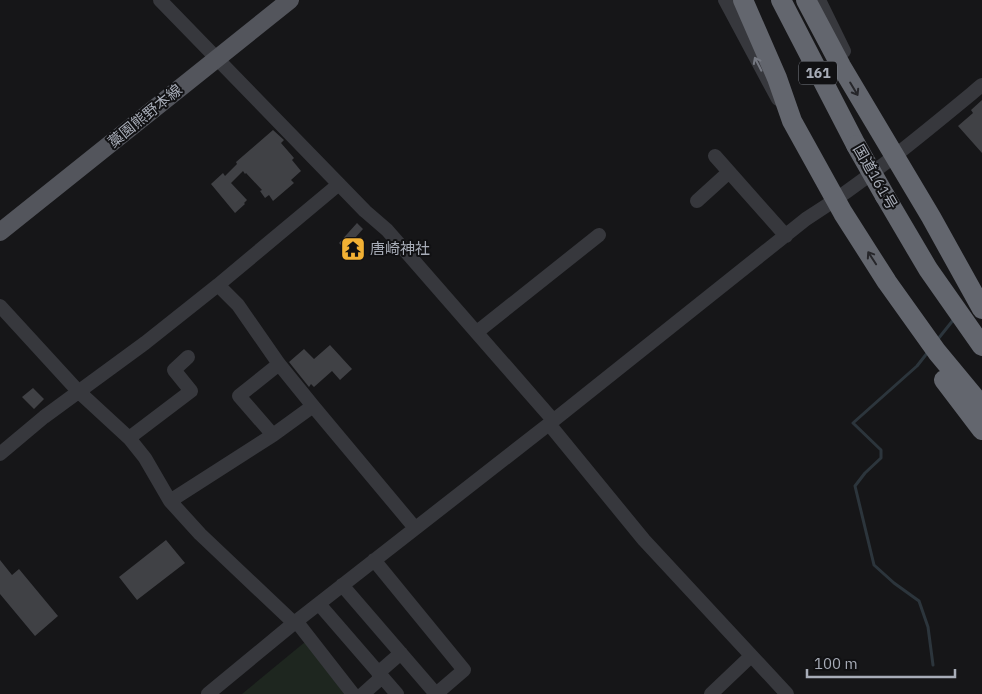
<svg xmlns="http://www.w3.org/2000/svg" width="982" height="694" font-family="'IBM Plex Sans','Noto Sans JP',sans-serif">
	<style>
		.pitch { fill: #1e261f }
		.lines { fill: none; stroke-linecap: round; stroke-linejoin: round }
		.stream { stroke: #2c353c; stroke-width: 3 }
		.building { fill: #404145 }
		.minor { stroke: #37383d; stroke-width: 14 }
		.major { stroke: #53555c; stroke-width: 18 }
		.highway { stroke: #63666e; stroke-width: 20 }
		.highway-bridge { stroke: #63666e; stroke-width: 20 }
		.oneway { stroke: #757881 }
		.oneway2 { stroke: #26262a }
		.labels { text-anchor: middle; stroke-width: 4; stroke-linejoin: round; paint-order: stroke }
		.shield { fill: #111113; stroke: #7b7e86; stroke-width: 1 }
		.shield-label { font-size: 14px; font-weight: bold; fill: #a8adb8 }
		.street-label { font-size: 15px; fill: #a8adb8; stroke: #111113 }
		.poi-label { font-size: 15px; fill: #a8adb8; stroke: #111113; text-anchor: start }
	</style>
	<rect width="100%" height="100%" fill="#161618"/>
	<!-- pitch -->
	<path class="pitch" d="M305,642L348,694H242Z"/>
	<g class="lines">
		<!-- stream -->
		<path class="stream" d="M938,339L954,319
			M928,352L917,366L853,423L881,450V458L865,473L855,486L874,565L894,583L919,601L928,627L933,665"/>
	</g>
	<!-- building -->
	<path class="building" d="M982,100V153L958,126L973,113L971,110Z
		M273,130L284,140L281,143L294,158L292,160L301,171L291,180L294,183L273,201L269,195L265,198L260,191L262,190L246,173L245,174L243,171L231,183L247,200L244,203L245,204L235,213L211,184L223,173L225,176L237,164L236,162Z
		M357,223L363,229L345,249L339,243Z
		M330,345L352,369L340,380L332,371L314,387L311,384L309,387L289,362L304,349L314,359Z
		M33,388L44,399L34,409L22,397Z
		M166,540L185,563L137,600L119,577Z
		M0,560L12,575L19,569L58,616L35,636L0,594Z"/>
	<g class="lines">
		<!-- minor -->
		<path class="minor" d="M160,0L365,211L387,230L553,420
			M725,0L778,99
			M819,0L844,51
			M715,156L786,236
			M697,201L729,172
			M218,285L238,305L279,364L313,406L415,528
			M0,306L78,391L129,438L145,458L170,501L200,534L294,623L300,626L353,694
			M477,332L599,235
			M549,424L644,540L787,694
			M273,435L239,396L279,364
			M129,438L191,391L174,370L188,357
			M0,454L44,417L145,343L218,285L339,184
			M170,501L273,435L313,406
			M374,560L464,670L436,694
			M342,585L436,694
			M319,604L397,694
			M378,673L401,653
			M208,694L294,623L549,424L806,219C869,179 925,132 982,85
			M363,694L382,677
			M711,694L751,656"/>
		<!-- major -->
		<path class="major" d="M0,232L290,0"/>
		<!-- highway -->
		<path class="highway" d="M743,0L777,78L792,121L843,213L887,282L937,352L982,406
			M781,0L856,145
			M806,0L841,66L931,217L982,309
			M885,196L928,269L982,346
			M944,380L982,430"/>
		<!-- highway-bridge -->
		<path class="highway-bridge" d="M856,145L885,196"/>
	</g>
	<!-- one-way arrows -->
	<defs><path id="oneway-shaft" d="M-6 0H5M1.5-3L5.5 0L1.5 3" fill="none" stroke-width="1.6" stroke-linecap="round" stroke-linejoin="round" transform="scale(1.25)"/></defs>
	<use class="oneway" href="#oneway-shaft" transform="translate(758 64) rotate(-117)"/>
	<g class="oneway2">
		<use href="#oneway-shaft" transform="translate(854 89) rotate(59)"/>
		<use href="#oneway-shaft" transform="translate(872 258) rotate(-123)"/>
	</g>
	<!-- icons -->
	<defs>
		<symbol id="temple-square" viewBox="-11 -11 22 22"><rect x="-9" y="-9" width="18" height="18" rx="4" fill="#f2b134" stroke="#111113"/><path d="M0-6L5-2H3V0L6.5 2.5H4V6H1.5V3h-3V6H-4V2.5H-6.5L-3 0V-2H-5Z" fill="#111"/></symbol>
	</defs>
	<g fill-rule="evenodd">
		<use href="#temple-square" x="339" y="235" width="28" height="28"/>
	</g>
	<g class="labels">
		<!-- shield labels -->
		<rect class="shield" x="799" y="61.5" width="38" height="23" rx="4"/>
		<g class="shield-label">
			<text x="818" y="78">161</text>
		</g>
		<!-- street labels -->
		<g class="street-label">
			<text transform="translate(145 116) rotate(-39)" y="5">藁園熊野本線</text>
			<text transform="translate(875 177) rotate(60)" y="5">国道161号</text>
		</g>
		<!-- poi labels -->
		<g class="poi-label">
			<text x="370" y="254">唐崎神社</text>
		</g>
	</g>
	<!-- scale -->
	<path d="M807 669v8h148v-8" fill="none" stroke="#a8adb8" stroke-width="2.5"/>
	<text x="814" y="669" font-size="15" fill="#a8adb8" stroke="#111113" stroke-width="4" paint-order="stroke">100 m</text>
</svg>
